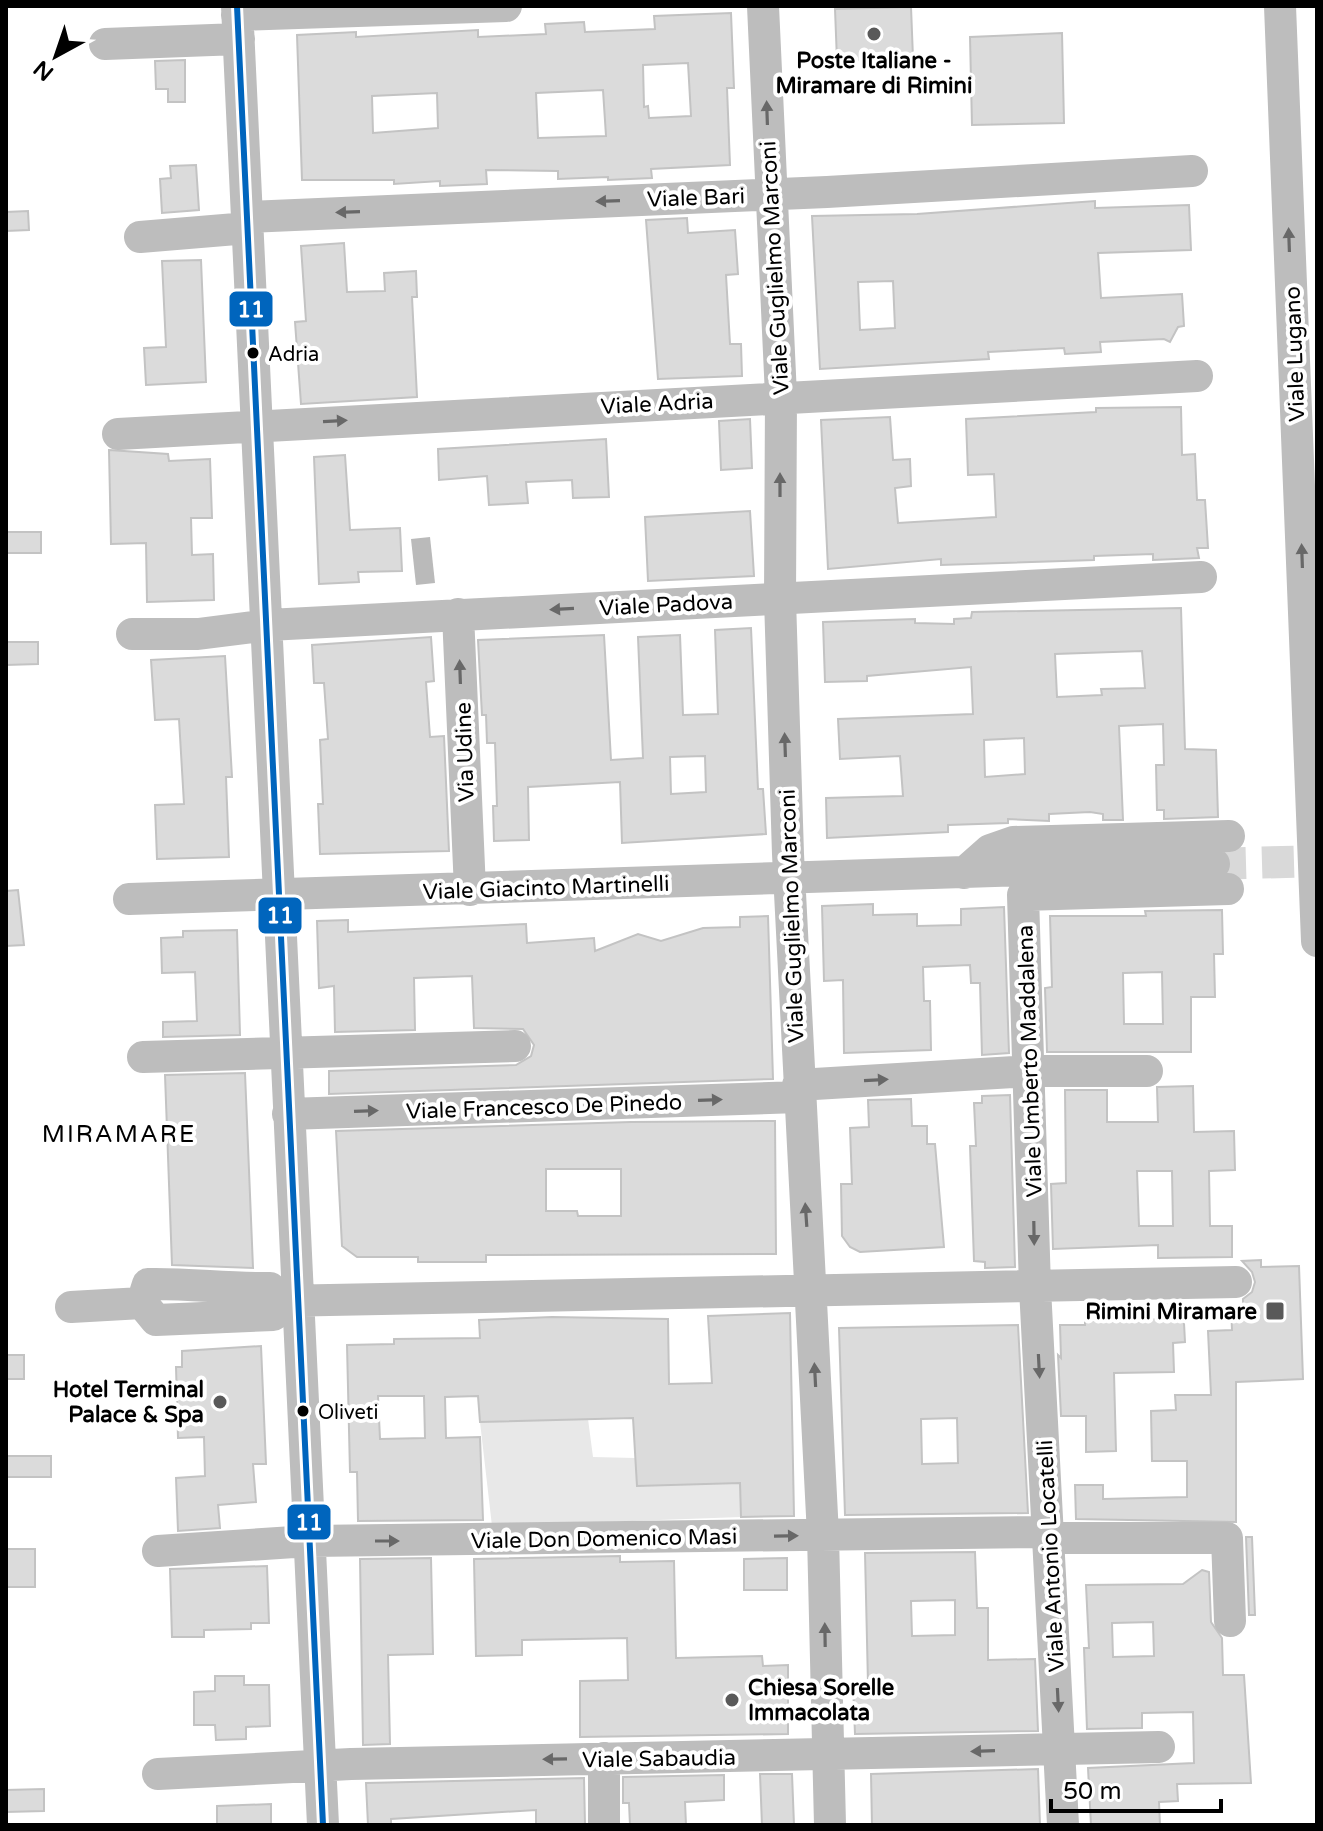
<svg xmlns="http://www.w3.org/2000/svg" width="1323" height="1831" font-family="'Varela Round',sans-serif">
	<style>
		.green { fill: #e8e8e8 }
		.water { fill: #bababa }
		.building { fill: #dbdbdb; stroke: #c3c3c3; stroke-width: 2; fill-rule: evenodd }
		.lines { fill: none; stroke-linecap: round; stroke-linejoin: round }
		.minor-tunnel { stroke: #d9d9d9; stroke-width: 32; stroke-dasharray: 32 16; stroke-linecap: butt }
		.minor { stroke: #bdbdbd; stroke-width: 32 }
		.bus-1-casing { stroke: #fff; stroke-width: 12 }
		.bus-1 { stroke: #0065bd; stroke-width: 6 }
		.oneway { fill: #686868 }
		.poi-dot { fill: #595959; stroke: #fff; stroke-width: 3 }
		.bus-dot { fill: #000; stroke: #fff; stroke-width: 3 }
		.labels { text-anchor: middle; stroke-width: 8; stroke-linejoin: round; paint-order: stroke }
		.bus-label { font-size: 20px; fill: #000; stroke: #fff; text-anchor: start }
		.poi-label { font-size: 22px; font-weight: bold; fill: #000; stroke: #fff; text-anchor: end }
		.street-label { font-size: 22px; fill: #000; stroke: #fff }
		.neighbourhood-label { font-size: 24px; letter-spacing: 2px; fill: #000; stroke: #fff }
		.line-badge { stroke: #fff; stroke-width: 3 }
		.badge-label { font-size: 22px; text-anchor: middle; font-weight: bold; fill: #fff }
	</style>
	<rect width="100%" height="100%" fill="#fff"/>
	<!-- green -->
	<path class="green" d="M588,1419L593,1457L635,1458L740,1483L741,1517L492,1526L480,1422Z"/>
	<!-- water -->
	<path class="water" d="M430,537L435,583L416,585L411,539Z"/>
	<!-- building -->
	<path class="building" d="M911,7L913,58L837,61L835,9Z
		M731,13L734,88H727L730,165L651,169L652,178L608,180V177L558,179V171L486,170L487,184L440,186V181L394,184V180H302L297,35L356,32V37L478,30V37L546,34L545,24L584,22L585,32L655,29L654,16ZM688,63L691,116L649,118L648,106L644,107L643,65ZM603,90L606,136L538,138L536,93ZM437,93L438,128L373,133L372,96Z
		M1062,33L1064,123L972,125L970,37Z
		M185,60V102H168V89H156L155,61Z
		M196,165L199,210L162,213L160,179L171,178L170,166Z
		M1095,201V208L1189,205L1191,250L1098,253L1101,298L1182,294L1184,326L1178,327L1170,342L1164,339L1100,342L1101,352L1065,354L1064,348L988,352L989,359L820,369L812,216L917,214ZM893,281L895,328L860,330L858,282Z
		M28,211L29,230L6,231V212Z
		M687,218L688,233L735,230L738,274L726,275L730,344H741L742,376L658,379L646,220Z
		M344,243L347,292L385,291L384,273L416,271L417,297H412L417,397L301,404L295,322L306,321L301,246Z
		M201,260L206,382L146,385L144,348L166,347L162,261Z
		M1181,407L1182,455L1195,454L1197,500H1205L1208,548H1197L1199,558L1153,560V554L1094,556V560L941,565V559L828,569L821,420L890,417L893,460L910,459L911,486L895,488L898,523L996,517L994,474L968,475L966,419L1096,412V408Z
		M750,419L752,468L721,470L719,421Z
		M606,439L609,497L573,498L572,480L526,482L528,503L489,505L487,476L439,480L438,449Z
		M109,450L168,454L169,461L210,459L212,518H191L192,555L213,554L214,600L147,602L146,543L111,544Z
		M345,455L350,530L400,528L402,571L358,572L359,582L319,584L314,457Z
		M750,511L754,576L648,581L645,517Z
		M6,532H41V553H6Z
		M1181,608L1185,749L1216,750L1218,817L1164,819V810H1157L1156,765H1164L1163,724L1119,726L1123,820H1103V814L1090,812L1049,814V821L1008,819V823L948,825V832L827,838L826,798L903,796L900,756L840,759L838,719L973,714L971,667L867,676V681L825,682L823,622L915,619V623L954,624V619L971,618L972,612ZM1142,651L1145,688L1101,689L1102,695L1057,697L1055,654ZM1024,738L1025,774L985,777L984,740Z
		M751,628L758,789H763L766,834L622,843L620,782L528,787L529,840L494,841L493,806H497L495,743H487L486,715H482L478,640L604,635L611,760L643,758L638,637L680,635L683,715L718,714L715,630ZM705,756L706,792L671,794L670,757Z
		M431,637L434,681L426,682L430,737L444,736L449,851L320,854L318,804H323L320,740L328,739L324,683H314L312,645Z
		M6,642H38V664L6,665Z
		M225,656L232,777H226L229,857L157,859L155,805L184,804L179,719L155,720L151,660Z
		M18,890L24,945L6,946V891Z
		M873,904V915L917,914V926L961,925V909L1004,907L1009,1053L982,1055L980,983H971L970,965L923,967L924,1001H930L931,1050L844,1053L843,980L824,981L822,906Z
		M1222,910L1223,954H1214L1215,997H1191V1052H1047L1045,988L1052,987L1050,916H1146L1145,911ZM1162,972L1163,1024H1124L1123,973Z
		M768,916L773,1079L329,1094V1071L516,1065L531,1056L534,1045L523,1029L474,1028L472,976L414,978L415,1030L335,1032L334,986L319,988L317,921L348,920V932L526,924L527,943L594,938L595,951L638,934L661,941L703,928L740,927V917Z
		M237,930L240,1035L163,1037V1022L197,1021L195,972L162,973L161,938L183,937V931Z
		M245,1073L253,1268L172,1265L165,1075Z
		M1193,1086L1194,1132L1234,1131L1235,1170L1209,1171L1210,1226H1232V1257L1158,1258V1245L1053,1249L1051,1184L1066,1183L1065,1090H1107V1122H1158L1157,1087ZM1137,1171H1172L1173,1226H1139Z
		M1010,1095L1015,1267L985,1268V1262L974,1261L970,1146H976L974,1103H982V1096Z
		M911,1099L912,1126H927V1144H935L944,1247L860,1252L850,1247L842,1236L841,1184H852L850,1128L869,1127L868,1100Z
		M775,1121L776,1254L486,1255V1262H418V1257H357L342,1246L336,1131L631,1122ZM546,1169H621V1216H578L577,1211H546Z
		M1261,1260V1267L1299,1266L1303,1379L1236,1382V1522L1076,1519L1075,1485H1103V1499L1187,1497V1461H1152L1151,1411L1176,1410L1175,1395H1211L1208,1331L1232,1330L1231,1307H1243V1299L1252,1292L1255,1282L1252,1272L1242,1261Z
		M1183,1304L1185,1342L1173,1343L1174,1372L1114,1373L1116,1451L1086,1452V1416H1061L1058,1355L1061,1358L1060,1325H1085V1320L1159,1319V1305Z
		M790,1313L794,1516L741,1517L740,1483L637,1486L633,1418L480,1422L478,1396L445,1397L446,1438L480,1437L483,1520L358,1521L357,1472H350L347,1345L394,1344V1339L480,1338L479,1320L552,1317L668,1319L669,1384L712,1383L708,1316ZM378,1396H424L425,1438L380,1439Z
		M1018,1325L1028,1513L845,1515L839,1328ZM957,1418L958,1463L922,1464L921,1419Z
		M261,1346L266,1464H253L256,1502L218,1505L220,1528L178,1531L176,1478L205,1476L204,1437L178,1438L176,1367H182V1351Z
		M6,1355H24V1379H6Z
		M6,1456H51V1477H6Z
		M1246,1537H1252L1255,1615H1249Z
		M6,1549H35V1587H6Z
		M975,1552L977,1608H988V1660L1035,1659L1038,1731L855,1734L853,1685L868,1684L865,1553ZM955,1600V1635L912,1636L911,1601Z
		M620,1556V1562L674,1561L676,1658L762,1656L763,1666L788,1665V1734L580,1737V1681L628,1680L627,1638L522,1640V1655L476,1656L474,1559Z
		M431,1558L433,1654L388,1655L390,1744L363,1745L360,1559Z
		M787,1558V1590H744V1559Z
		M267,1566L269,1623H251V1629L204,1630V1637H172L170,1569Z
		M1202,1570L1209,1572L1211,1622L1222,1638L1223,1675H1244L1251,1783L1177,1784L1178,1801L1159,1802L1160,1825H1091L1088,1768L1194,1763L1193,1712L1142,1713V1728L1087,1729L1084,1648H1089L1086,1585L1183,1584ZM1153,1622L1154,1656L1113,1657L1112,1623Z
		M215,1676H244V1685H269L270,1726L246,1727V1739L216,1740L215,1725H194V1692L215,1691Z
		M1038,1769L1040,1825H872L871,1774Z
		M760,1774H792L794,1825H762Z
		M724,1775V1800L685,1802L686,1825H630L629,1803H623V1777Z
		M584,1778L585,1825H536V1810L391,1819V1825H368L366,1783Z
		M44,1789V1811L6,1812V1790Z
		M271,1804V1825H217V1806Z"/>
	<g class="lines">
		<!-- minor-tunnel -->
		<path class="minor-tunnel" d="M1214,864L1317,861"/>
		<!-- minor -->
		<path class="minor" d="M237,6L323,1825
			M763,6L781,396L780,599L788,854L823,1535L830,1825
			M1280,6L1317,941
			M237,15L506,6
			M105,44L239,39
			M247,217L827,192L1192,171
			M140,237L248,228
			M118,434L1197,376
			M458,614L470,890
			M132,634H198L268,625L1201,577
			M964,873L990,850L1013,842L1229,836
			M129,899L1214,864
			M143,1057L515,1046
			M798,1085L1030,1071H1147
			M288,1114L799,1097
			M142,1303L156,1320L273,1315L278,1301
			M71,1307L142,1303L148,1284C189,1283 229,1289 270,1288L278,1301L1236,1282
			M158,1551L309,1541L1035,1532L1048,1538H1227L1230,1621
			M158,1774L351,1764L1159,1747
			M604,1825V1758
			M1063,1825L1035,1288L1023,895L1228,889"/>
		<defs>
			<path id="bus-1" d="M237,6L323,1825"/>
		</defs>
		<!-- bus-1 casing -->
		<use href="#bus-1" class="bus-1-casing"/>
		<!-- bus-1 -->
		<use href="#bus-1" class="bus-1"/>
	</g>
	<!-- one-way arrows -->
	<defs><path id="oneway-solid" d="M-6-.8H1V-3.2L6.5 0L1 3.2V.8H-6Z" transform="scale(2)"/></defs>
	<g class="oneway">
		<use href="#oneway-solid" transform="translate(767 113) rotate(-92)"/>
		<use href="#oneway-solid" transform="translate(608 201) rotate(178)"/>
		<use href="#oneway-solid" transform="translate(348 212) rotate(178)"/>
		<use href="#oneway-solid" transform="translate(1289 240) rotate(-92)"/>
		<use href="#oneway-solid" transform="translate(335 421) rotate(-3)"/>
		<use href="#oneway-solid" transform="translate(780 485) rotate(-90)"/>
		<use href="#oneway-solid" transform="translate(1302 556) rotate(-92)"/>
		<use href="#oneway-solid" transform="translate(562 609) rotate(177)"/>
		<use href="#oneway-solid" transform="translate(460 672) rotate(-92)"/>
		<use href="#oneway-solid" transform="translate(785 745) rotate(-92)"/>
		<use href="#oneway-solid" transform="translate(876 1080) rotate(-3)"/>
		<use href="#oneway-solid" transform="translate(710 1100) rotate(-2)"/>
		<use href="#oneway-solid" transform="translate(366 1111) rotate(-2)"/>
		<use href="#oneway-solid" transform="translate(806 1215) rotate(-94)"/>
		<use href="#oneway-solid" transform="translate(1034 1233) rotate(89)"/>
		<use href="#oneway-solid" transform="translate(1039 1366) rotate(87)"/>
		<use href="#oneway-solid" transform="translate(815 1375) rotate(-93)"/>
		<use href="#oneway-solid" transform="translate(786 1536) rotate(-1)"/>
		<use href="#oneway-solid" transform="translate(387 1541)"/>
		<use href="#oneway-solid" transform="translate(825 1635) rotate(-91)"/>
		<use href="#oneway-solid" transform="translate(1058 1700) rotate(87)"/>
		<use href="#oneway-solid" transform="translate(983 1751) rotate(178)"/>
		<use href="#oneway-solid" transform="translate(555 1759) rotate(179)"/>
	</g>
	<!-- markers -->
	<g class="poi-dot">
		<circle cx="874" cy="34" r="8"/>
		<rect x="1265" y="1301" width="20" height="20" rx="4"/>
		<circle cx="220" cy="1402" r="8"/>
		<circle cx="732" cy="1700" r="8"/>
	</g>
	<g class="bus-dot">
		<circle cx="253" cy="353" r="7"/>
		<circle cx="303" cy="1411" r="7"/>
	</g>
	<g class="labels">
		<!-- bus labels -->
		<g class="bus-label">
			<text x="268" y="361">Adria</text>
			<text x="318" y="1419">Oliveti</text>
		</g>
		<!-- poi labels -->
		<g class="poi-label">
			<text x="874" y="68" text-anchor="middle">Poste Italiane -<tspan x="874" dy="25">Miramare di Rimini</tspan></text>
			<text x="1257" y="1319">Rimini Miramare</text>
			<text x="204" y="1397">Hotel Terminal<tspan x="204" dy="25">Palace &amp; Spa</tspan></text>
			<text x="748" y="1695" text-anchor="start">Chiesa Sorelle<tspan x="748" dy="25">Immacolata</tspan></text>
		</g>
		<!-- street labels -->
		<g class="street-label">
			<text transform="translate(696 197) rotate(-2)" y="8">Viale Bari</text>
			<text transform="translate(774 268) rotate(-93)" y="8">Viale Guglielmo Marconi</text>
			<text transform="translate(1294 354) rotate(-92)" y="8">Viale Lugano</text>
			<text transform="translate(657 403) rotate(-3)" y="8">Viale Adria</text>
			<text transform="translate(666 604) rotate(-3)" y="8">Viale Padova</text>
			<text transform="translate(464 752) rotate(-92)" y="8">Via Udine</text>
			<text transform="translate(546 887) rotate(-2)" y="8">Viale Giacinto Martinelli</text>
			<text transform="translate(791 916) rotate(-92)" y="8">Viale Guglielmo Marconi</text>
			<text transform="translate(1029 1061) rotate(-92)" y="8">Viale Umberto Maddalena</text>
			<text transform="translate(544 1106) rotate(-2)" y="8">Viale Francesco De Pinedo</text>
			<text transform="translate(604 1538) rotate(-1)" y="8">Viale Don Domenico Masi</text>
			<text transform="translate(1050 1556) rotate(-93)" y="8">Viale Antonio Locatelli</text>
			<text transform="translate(659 1758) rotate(-1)" y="8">Viale Sabaudia</text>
		</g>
		<!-- neighbourhood labels -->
		<g class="neighbourhood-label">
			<text x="119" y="1142">MIRAMARE</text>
		</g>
	</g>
	<g class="line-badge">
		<rect x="228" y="290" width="46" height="38" rx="8" fill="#0065bd"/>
		<rect x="257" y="896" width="46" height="39" rx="8" fill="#0065bd"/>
		<rect x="286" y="1503" width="46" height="38" rx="8" fill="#0065bd"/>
	</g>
	<g class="badge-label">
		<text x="251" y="317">11</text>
		<text x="280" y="923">11</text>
		<text x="309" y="1530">11</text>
	</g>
	<!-- border -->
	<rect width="1323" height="1831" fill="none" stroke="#000000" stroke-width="16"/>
	<!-- north arrow -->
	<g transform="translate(56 56) rotate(220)" stroke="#ffffff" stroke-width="6" paint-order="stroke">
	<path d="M0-6L14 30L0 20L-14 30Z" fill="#000000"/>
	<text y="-12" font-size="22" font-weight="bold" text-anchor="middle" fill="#000000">N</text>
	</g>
	<!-- scale -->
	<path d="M1051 1799v12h170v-12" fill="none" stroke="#000000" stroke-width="4"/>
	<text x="1063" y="1799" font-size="24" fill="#000000" stroke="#ffffff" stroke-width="6" paint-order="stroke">50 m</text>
</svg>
